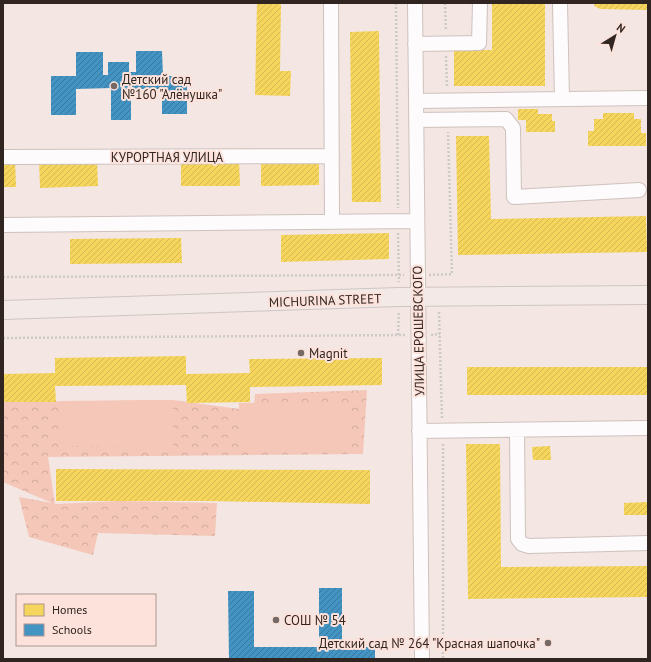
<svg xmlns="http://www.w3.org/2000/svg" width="651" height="662" font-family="'PT Sans',sans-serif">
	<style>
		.forest { fill: url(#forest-crowns) }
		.park { fill: #f5c7b9 }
		.homes { fill: url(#homes-hatch) }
		.schools { fill: url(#schools-hatch) }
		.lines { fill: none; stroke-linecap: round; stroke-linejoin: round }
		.minor-casing { stroke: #cec2be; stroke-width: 16 }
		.major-casing { stroke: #cec6c4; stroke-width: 20 }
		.path { stroke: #ccc9c7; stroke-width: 2.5; stroke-dasharray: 2 2; stroke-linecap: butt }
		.minor { stroke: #fdfbfb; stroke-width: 14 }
		.major { stroke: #f3e9e7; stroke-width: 18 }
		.poi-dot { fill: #756965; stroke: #fce2da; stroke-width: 1.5 }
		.labels { text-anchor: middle; stroke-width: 4; stroke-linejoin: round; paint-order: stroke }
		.poi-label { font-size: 13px; fill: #312521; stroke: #fce2da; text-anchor: start }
		.street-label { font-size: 13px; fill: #312521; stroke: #fce2da }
	</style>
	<defs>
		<pattern id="forest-crowns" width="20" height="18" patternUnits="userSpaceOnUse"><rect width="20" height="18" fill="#f5c7b9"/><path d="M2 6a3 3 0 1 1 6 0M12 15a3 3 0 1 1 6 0" fill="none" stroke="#d2ab9f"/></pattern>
		<pattern id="homes-hatch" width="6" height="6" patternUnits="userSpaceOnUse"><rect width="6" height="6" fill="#f6d55c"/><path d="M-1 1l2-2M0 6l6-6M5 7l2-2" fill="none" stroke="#d3b750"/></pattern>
		<pattern id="schools-hatch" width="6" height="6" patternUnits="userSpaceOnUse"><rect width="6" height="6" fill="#4393c3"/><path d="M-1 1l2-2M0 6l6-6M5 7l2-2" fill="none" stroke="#39789e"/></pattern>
	</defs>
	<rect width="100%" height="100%" fill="#f4e6e2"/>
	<!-- forest -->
	<path class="forest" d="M367,390L363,454L48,457L55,504L120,501L217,503L215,536L98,533L93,555L29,537L19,497L52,503L3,482V402L173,400L254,411L255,394Z"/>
	<!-- park -->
	<path class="park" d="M173,400V447L60,446V401Z
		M352,402V449L239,448V403Z"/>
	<!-- homes -->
	<path class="homes" d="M257,3H281L280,71H291L290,96L255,95Z
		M492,3H545V86H454V50H492Z
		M595,3H648V10L600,9L594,6Z
		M379,31L381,202H352L350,32Z
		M518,109H538V114H552V121H555V132H526V120H518Z
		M603,113H634V119H641V133H646V146H588V131H594V119H603Z
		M456,136H489L491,219L646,216L647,252L458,255Z
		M239,158L240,186H181V159Z
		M261,158H319V185L261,186Z
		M3,159H15L16,187H3Z
		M97,159L98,186L40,188L39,160Z
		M389,233V259L281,262V235Z
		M181,238L182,263L70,264V239Z
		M186,356V374L250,373L249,359L382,358V385L250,387V402L187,403L186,385L55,386L56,402H3V374L55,373V358Z
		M467,367H648V395H467Z
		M466,444H500L501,567L648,566V597L468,599Z
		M550,446L551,460H533L532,447Z
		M56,469L370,470V504L209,501H56Z
		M648,502V515H624V503Z"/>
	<!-- schools -->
	<path class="schools" d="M136,51H162L163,76H187V114H162V89H131V120H111V88L76,89V115H51V76H76V52H103V75H108V62H129V72H136Z
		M319,588H342V647H375V659H229L228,591H254V647H319Z"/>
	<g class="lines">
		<defs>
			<path id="minor" d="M331,3L332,222
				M415,3L422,659
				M560,3L562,99
				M415,44L479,43L480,3
				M416,101L648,98
				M416,120L506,119L513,128L514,197L639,190
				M3,157L332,156
				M3,225L417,221
				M517,430L518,539L522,544L529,546L648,543
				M419,431L648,428"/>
			<path id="major" d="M3,310L399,297L648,295"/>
		</defs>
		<!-- minor casing -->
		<use href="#minor" class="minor-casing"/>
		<!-- major casing -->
		<use href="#major" class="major-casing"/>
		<!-- path -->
		<path class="path" d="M396,3L398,208
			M445,3L446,31
			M446,56L447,87
			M398,233L399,282
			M429,275L452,274L448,132
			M3,277L404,275
			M439,312L442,419
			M398,335L399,311
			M431,335L440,334
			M3,338L406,335
			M443,444V659"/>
		<!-- minor -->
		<use href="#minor" class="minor"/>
		<!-- major -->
		<use href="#major" class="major"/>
	</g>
	<!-- markers -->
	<g class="poi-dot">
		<circle cx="114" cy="86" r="4"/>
		<circle cx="301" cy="353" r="4"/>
		<circle cx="276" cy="620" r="4"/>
		<circle cx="548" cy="643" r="4"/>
	</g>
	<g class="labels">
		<!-- poi labels -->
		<g class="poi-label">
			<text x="122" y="84">Детский сад<tspan x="122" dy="15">№160 "Алёнушка"</tspan></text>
			<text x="309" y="358">Magnit</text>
			<text x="284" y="625">СОШ № 54</text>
			<text x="540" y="648" text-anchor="end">Детский сад № 264 "Красная шапочка"</text>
		</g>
		<!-- street labels -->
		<g class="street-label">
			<text x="167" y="162">КУРОРТНАЯ УЛИЦА</text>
			<text transform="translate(325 300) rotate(-2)" y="5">MICHURINA STREET</text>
			<text transform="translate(418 331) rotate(-91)" y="5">УЛИЦА ЕРОШЕВСКОГО</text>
		</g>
	</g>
	<!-- border -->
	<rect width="651" height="662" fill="none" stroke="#312521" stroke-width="8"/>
	<!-- legend -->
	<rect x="16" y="594" width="140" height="52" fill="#fce2da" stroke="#ab9690"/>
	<rect x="24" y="604" width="20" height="12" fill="#f6d55c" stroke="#ab9690"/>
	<text x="52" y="614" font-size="12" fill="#312521">Homes</text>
	<rect x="24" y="624" width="20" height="12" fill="#4393c3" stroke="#ab9690"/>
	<text x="52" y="634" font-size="12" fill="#312521">Schools</text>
	<!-- north arrow -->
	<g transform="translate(615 36) rotate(37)" stroke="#fce2da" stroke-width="3" paint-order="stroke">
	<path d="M0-3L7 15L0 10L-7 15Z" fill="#312521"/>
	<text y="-6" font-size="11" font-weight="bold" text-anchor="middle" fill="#312521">N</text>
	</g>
</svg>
